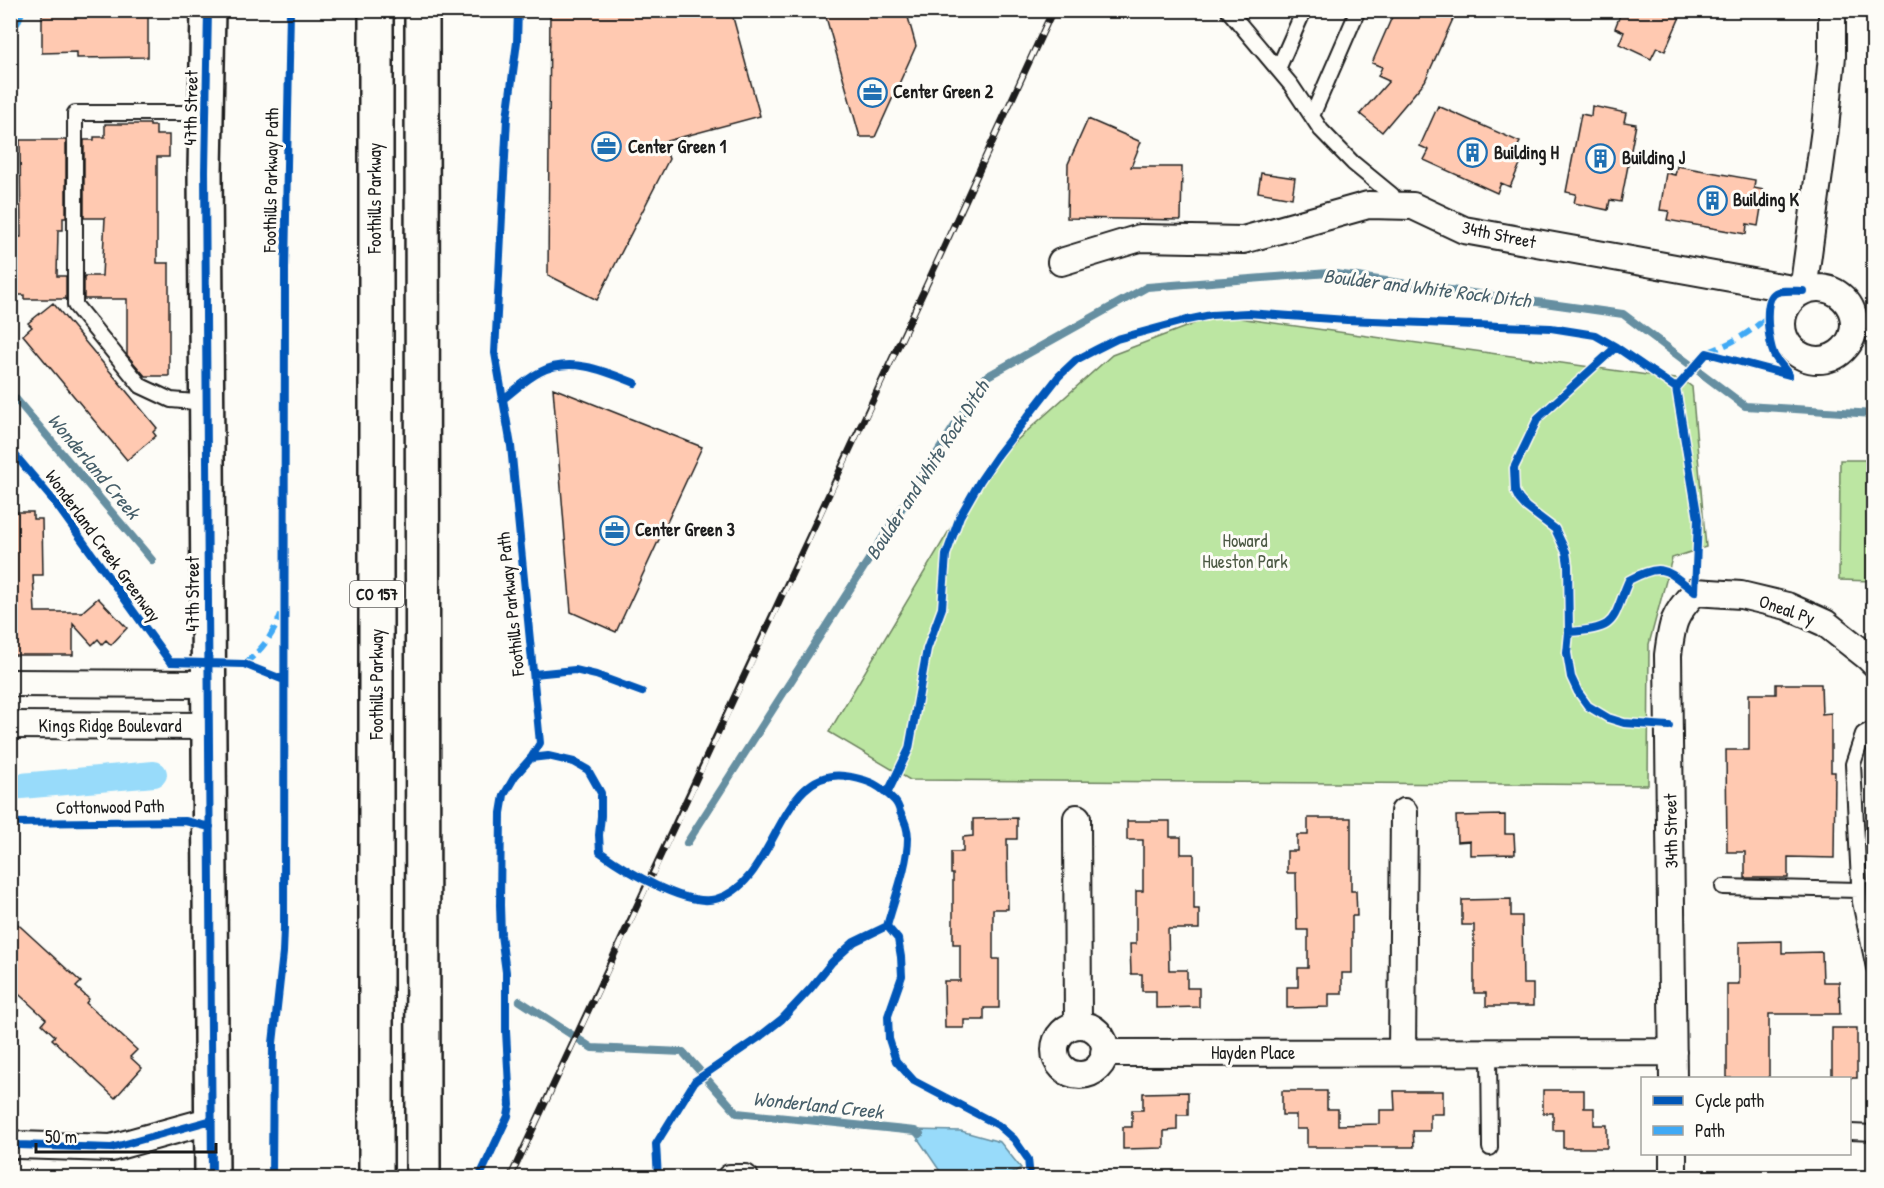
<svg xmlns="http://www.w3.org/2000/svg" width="1884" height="1188" font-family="'Patrick Hand',sans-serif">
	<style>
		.green { fill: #bce6a2; stroke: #6c815f; stroke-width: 1.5 }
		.water { fill: #98dbfa; stroke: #668fa1; stroke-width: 1.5 }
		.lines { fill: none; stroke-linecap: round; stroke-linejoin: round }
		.stream { stroke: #668fa1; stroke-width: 8 }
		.canal { stroke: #98dbfa; stroke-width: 26 }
		.building { fill: #ffc9b1; stroke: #1c1c1c; stroke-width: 1.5 }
		.lane-casing { stroke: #1c1c1c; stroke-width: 18 }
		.street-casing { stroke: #1c1c1c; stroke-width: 30 }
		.secondary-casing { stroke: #1c1c1c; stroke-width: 38 }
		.highway-casing { stroke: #1c1c1c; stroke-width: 38 }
		.lane { stroke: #fdfcf7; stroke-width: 14 }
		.street { stroke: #fdfcf7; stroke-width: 26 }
		.secondary { stroke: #fdfcf7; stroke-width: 33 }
		.highway { stroke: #fdfcf7; stroke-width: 33 }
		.rail-casing { stroke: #1c1c1c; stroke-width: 7 }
		.rail { stroke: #fdfcf7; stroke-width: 4.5; stroke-dasharray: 14; stroke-linecap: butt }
		.quiet { stroke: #3fa9f5; stroke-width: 6; stroke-dasharray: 12 6; stroke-linecap: butt }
		.cycleway-casing { stroke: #fdfcf7; stroke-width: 11 }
		.cycleway { stroke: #0057b8; stroke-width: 8 }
		.labels { text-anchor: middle; stroke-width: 6; stroke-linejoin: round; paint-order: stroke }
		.shield { fill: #fdfcf7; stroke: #605f5e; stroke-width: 1.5 }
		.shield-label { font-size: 16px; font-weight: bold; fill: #1c1c1c }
		.poi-label { font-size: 18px; font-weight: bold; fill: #1c1c1c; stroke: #fdfcf7; text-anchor: start }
		.street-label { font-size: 18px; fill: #1c1c1c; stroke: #fdfcf7 }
		.park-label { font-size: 18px; fill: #4c5944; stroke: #fdfcf7 }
		.water-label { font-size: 20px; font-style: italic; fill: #475f6a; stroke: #fdfcf7 }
	</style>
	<rect width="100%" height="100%" fill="#fdfcf7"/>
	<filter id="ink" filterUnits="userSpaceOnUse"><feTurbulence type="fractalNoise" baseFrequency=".0167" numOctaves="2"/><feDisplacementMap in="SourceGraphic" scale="12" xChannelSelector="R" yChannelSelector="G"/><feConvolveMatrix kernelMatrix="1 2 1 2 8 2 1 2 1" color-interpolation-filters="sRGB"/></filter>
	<g filter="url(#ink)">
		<!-- green -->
		<path class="green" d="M1217,315L1683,380L1692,387L1706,547L1672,558L1649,644L1648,785L910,780L829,732L987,467L1112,355Z
			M1840,460H1873V581L1839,580Z"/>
		<!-- water -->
		<path class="water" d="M912,1130L961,1131L1000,1142L1021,1168L1006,1177H944Z"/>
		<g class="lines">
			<!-- stream -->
			<path class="stream" d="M10,392L152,560
				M687,843L986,377L1147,287L1329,273L1623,314L1745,406L1874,414
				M520,1001L592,1048L683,1052L737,1113L915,1131L920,1134"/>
			<!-- canal -->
			<path class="canal" d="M10,787L154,774"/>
		</g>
		<!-- building -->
		<path class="building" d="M550,10H731L760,116L663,142L669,159L597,300L548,275Z
			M824,10H906L916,46L875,137H860Z
			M1395,10H1457L1425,81L1382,132L1360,114L1389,81L1378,76L1382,67L1372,63Z
			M1622,10H1683L1665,51L1657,47L1651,59L1619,44L1624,32L1615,28Z
			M42,11H78V16H148V57L77,58V52L42,53Z
			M1438,106L1520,142L1515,151L1524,155L1510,187L1501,183L1497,193L1424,160L1429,150L1420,146Z
			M1592,106L1626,113L1624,122L1636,124L1621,202L1610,200L1608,210L1574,203L1576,194L1566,192L1581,114L1591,116Z
			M1088,119L1141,142L1131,167H1182L1181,220L1067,218L1068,164Z
			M105,124H150V126H156V135H169V157H157V263H169V376H145L127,355V299H84V276H102L105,218H84V140H94V137H105Z
			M20,140H66V218H63V230H58L57,276H66V299H24V295H15V237H21Z
			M1677,166L1755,180L1754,188L1764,190L1758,226L1747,224L1746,234L1667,220L1669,211L1660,210L1666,173L1675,175Z
			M1261,173L1295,178L1292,198L1258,192Z
			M53,303L157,428L153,432L156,436L127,460L23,335L32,327L28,323Z
			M553,388L702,447L616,632L571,612Z
			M10,512H33V519H42L43,575H33L35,612H82L98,598L127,628L111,645L106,640L102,644L98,639L92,645L73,624V655H10V612H15L14,575H10Z
			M1776,684H1821L1822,714L1831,713V772H1835L1834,858L1788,857V878H1745V852H1727L1726,750H1749V694H1776Z
			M1505,815V834H1514L1515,854L1470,855V841L1457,842L1456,816Z
			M1017,818V839H1007L1008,909H993V959H999V1008H984V1020H964V1028H945L944,981H960V944H953V874H951V852H963V837L973,836V819Z
			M1308,818H1351V891H1356L1357,916H1352V973H1342V994H1329V1007L1287,1008V987H1298V968H1308V930H1297L1296,873H1287V851H1297V835H1308Z
			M1127,821H1170V837H1181V854H1194V909H1199V929H1168L1169,970H1187V988H1199V1007L1156,1008V991H1142V974H1131L1130,944H1136V891H1143V840H1127Z
			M1511,899V916H1522L1523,984H1533V1006H1486V993H1474V925H1462V900Z
			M10,917L81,982L76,987L89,999L86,1003L137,1050L130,1057L142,1068L115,1098L52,1039L55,1036L42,1024L46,1019L10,986Z
			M1782,941V953L1822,952L1823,982H1839L1840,1014H1769V1078H1727V984H1739V942Z
			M1832,1028H1857V1078H1832Z
			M1543,1090H1584V1108H1594V1125H1607V1148H1563V1130H1553V1113H1543Z
			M1282,1091H1327V1109H1338V1125L1380,1124V1110H1395L1394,1091H1443V1114H1430V1131H1413L1414,1147H1307V1129H1296V1115H1282Z
			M1188,1092V1115H1177V1130L1164,1131V1148L1123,1149V1127H1132V1110H1143V1093Z"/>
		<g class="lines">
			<defs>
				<path id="lane" d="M1228,10L1291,85L1321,130L1353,163L1392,195L1395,206
					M1278,69L1304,10
					M206,113H75V305L141,386L171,400L207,403
					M1312,116L1358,10
					M1874,728L1863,734L1853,764L1860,902L1874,968
					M1723,887L1859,890
					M1489,1052L1490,1148
					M1850,1132L1874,1133"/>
				<path id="street" d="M1061,262L1140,238L1243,240L1368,205L1413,206L1464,230L1803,291L1825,129L1832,56V10
					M1782 324a36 36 0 1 1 72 0a36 36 0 1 1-72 0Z
					M10,683L208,684
					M10,725L209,726
					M1077,818L1078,1025
					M1055 1050a25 25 0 1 1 50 0a25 25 0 1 1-50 0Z
					M1402,1052L1404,812
					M1104,1053L1673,1052
					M1673,1078L1668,655C1672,624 1673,615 1695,592L1741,595L1787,606L1825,623L1868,657L1874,663
					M10,1142L18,1145L111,1148L212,1120
					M1673,1154V1178
					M730,1178H745"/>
				<path id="secondary" d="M208,10L205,171L212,1178"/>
				<path id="highway" d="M376,10V1178
					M422,10L423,1178"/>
			</defs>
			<!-- lane casing -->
			<use href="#lane" class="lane-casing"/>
			<!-- street casing -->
			<use href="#street" class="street-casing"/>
			<!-- secondary casing -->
			<use href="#secondary" class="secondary-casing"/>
			<!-- highway casing -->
			<use href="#highway" class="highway-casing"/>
			<!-- lane -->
			<use href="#lane" class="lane"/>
			<!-- street -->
			<use href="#street" class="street"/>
			<!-- secondary -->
			<use href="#secondary" class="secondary"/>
			<!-- highway -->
			<use href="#highway" class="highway"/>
			<defs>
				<path id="rail" d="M510,1178C694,789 874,400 1053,10"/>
			</defs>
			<!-- rail casing -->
			<use href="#rail" class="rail-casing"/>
			<!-- rail -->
			<use href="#rail" class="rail"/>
			<!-- quiet -->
			<path class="quiet" d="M10,41L23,10
				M1708,352C1731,344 1750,333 1767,317
				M244,664C262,650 273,635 281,614"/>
			<defs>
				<path id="cycleway" d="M208,10L205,171L212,1178
					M1616,347L1538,418L1514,468L1515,491L1519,499L1526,507L1555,529L1566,552L1568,565L1569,632L1567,653L1571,677L1578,692L1588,706L1608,718L1624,723L1669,726
					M1676,388L1707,353L1789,375C1784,368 1778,362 1774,355C1769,343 1763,303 1774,294C1780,289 1795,291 1803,291
					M502,400C514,391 526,379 540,372C571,356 605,371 635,383
					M10,449L53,500L170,662L244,664L284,680
					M1569,632C1620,629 1611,620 1629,580C1664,561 1667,571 1695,592
					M534,674L575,670L596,675L642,692
					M531,758L548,756L574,762L588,770L601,793V816L599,835L600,852C625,870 685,907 716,899C778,884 778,760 851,777C871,781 879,785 894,800C897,803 899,807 900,812C904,819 908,829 908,838C908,865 894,900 887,926L898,939L901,957L902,976L888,1016L889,1039L896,1061L914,1081L998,1125L1014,1139L1028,1159L1030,1178
					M887,794L909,749L927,649L942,608L946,555L960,516L980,481L997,456L1059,376L1076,360L1097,349L1117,339L1187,320L1211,315L1247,313L1347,320L1551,328L1595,335L1616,347L1676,388L1698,519L1695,592
					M10,823L185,821L210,827
					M10,1142L18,1145L111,1148L212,1120
					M272,1178L273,1043L283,953L284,928L285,269L290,10
					M479,1178L508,1116L510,1105L506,1031V972L501,935L500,905L501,813L504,795L515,776L531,758L540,743L511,446L495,353L507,118L517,42L518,10
					M658,1178L656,1144L695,1081L758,1038L782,1019L811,988L832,962L854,942L887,926"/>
			</defs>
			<!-- cycleway casing -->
			<use href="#cycleway" class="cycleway-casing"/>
			<!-- cycleway -->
			<use href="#cycleway" class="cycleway"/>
		</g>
	</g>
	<!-- icons -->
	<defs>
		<symbol id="office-ring" viewBox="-11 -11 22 22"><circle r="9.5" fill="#fdfcf7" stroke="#1f6fb2" stroke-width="1.5"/><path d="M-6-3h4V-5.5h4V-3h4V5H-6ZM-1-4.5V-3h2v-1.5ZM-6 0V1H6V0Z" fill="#1f6fb2"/></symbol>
		<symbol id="building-ring" viewBox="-11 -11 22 22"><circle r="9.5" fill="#fdfcf7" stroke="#1f6fb2" stroke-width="1.5"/><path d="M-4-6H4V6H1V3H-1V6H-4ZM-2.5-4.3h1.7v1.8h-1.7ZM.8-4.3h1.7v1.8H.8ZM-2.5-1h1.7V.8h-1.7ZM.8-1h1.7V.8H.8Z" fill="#1f6fb2"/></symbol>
	</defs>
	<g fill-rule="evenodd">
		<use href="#office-ring" x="856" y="76" width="33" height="33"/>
		<use href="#office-ring" x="590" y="130" width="33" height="33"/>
		<use href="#building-ring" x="1456" y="136" width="33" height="33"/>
		<use href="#building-ring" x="1584" y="142" width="33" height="33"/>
		<use href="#building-ring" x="1696" y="184" width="33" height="33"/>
		<use href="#office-ring" x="598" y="514" width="33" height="33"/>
	</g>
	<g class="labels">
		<!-- shield labels -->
		<rect class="shield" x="350" y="581" width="54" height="26" rx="4.5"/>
		<g class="shield-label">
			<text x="377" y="600">CO 157</text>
		</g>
		<!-- poi labels -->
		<g class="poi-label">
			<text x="893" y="98">Center Green 2</text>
			<text x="628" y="153">Center Green 1</text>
			<text x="1494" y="159">Building H</text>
			<text x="1622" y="164">Building J</text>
			<text x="1733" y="206">Building K</text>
			<text x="635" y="536">Center Green 3</text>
		</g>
		<!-- street labels -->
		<g class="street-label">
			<text transform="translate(191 108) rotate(-89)" y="6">47th Street</text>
			<text transform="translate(271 180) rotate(-89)" y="6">Foothills Parkway Path</text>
			<text transform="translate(375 198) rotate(-90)" y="6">Foothills Parkway</text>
			<text transform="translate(1499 235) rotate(12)" y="6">34th Street</text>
			<text transform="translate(103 546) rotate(54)" y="6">Wonderland Creek Greenway</text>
			<text transform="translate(193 594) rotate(-90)" y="6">47th Street</text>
			<text transform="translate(511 604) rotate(-96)" y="6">Foothills Parkway Path</text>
			<text transform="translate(1787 610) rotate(19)" y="6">Oneal Py</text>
			<text transform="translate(377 684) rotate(-90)" y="6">Foothills Parkway</text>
			<text x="110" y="732">Kings Ridge Boulevard</text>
			<text transform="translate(110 807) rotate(-1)" y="6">Cottonwood Path</text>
			<text transform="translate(1671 831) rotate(-91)" y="6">34th Street</text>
			<text x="1253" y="1059">Hayden Place</text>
		</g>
		<!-- park labels -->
		<g class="park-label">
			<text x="1245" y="547">Howard<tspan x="1245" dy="21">Hueston Park</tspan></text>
		</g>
		<!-- water labels -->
		<g class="water-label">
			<text transform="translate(1427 288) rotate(7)" y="7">Boulder and White Rock Ditch</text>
			<text transform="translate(94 466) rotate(50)" y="7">Wonderland Creek</text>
			<text transform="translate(927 470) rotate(-57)" y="7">Boulder and White Rock Ditch</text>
			<text transform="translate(818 1105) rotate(6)" y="7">Wonderland Creek</text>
		</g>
	</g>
	<!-- margin -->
	<rect width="1884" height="1188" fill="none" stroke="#fdfcf7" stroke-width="36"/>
	<rect x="18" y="18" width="1848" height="1152" fill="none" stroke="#1c1c1c" stroke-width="2" filter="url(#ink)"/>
	<!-- legend -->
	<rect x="1641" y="1077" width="210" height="78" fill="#fdfcf7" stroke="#a3a29f" stroke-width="1.5"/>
	<rect x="1653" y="1096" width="30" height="9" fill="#0057b8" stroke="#a3a29f" stroke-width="1.5"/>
	<text x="1695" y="1107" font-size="18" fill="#1c1c1c">Cycle path</text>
	<rect x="1653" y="1126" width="30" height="9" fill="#3fa9f5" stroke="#a3a29f" stroke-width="1.5"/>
	<text x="1695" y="1137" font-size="18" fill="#1c1c1c">Path</text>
	<!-- scale -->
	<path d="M36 1143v9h180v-9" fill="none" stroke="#1c1c1c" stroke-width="3"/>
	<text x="45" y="1143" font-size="18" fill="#1c1c1c" stroke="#fdfcf7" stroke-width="4.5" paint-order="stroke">50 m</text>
</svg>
